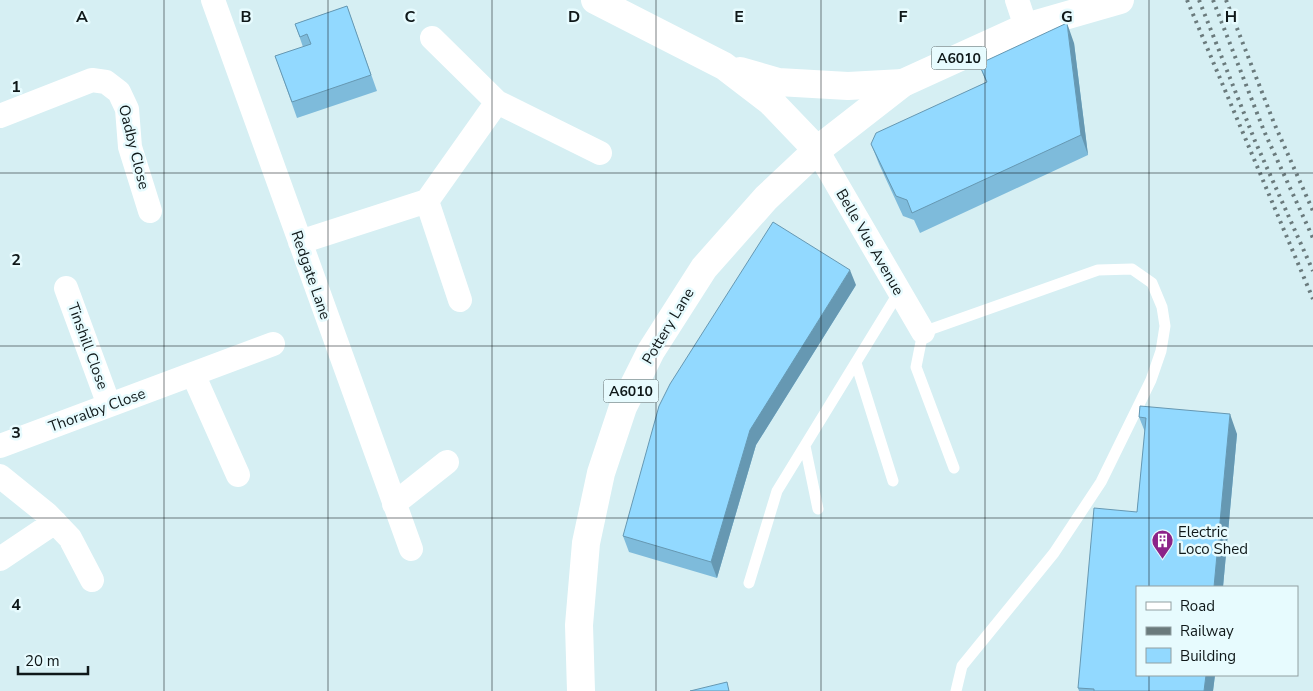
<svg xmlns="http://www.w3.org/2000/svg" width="1313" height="691" font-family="'Nunito Sans',sans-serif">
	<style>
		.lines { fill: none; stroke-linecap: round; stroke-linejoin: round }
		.service { stroke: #fff; stroke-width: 11 }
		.minor { stroke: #fff; stroke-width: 24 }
		.tertiary { stroke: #fff; stroke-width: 28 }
		.trunk { stroke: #fff; stroke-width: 28 }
		.rail { stroke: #6a7a7c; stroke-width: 4; stroke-dasharray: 2.5 5; stroke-linecap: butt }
		.wall { fill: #7ebbdb }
		.shaded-wall { fill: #6698b2 }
		.building { fill: #92d9ff; stroke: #6698b2 }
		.grid { fill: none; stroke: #0f1819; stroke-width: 1; stroke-opacity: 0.55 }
		.labels { text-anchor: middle; stroke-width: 5; stroke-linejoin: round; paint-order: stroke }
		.shield { fill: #e7fbfe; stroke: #505c5e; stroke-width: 1 }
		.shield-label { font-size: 14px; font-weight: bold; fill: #0f1819 }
		.street-label { font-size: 15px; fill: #0f1819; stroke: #e7fbfe }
		.poi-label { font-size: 15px; fill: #0f1819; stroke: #e7fbfe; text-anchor: start }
		.grid-label { font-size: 16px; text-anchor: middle; font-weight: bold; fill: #0f1819; stroke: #e7fbfe; stroke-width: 5; stroke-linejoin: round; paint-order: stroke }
	</style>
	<rect width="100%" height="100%" fill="#d6eff3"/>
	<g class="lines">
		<!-- service -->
		<path class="service" d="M856,363L893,481
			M805,446L818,509
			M954,468L916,367L923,332L1098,270L1132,269L1152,283L1162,307L1165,326L1161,351L1151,380L1101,482L1054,553L962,666L956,691
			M749,583L777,491L899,292"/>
		<!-- minor -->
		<path class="minor" d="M213,0L411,549
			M1017,0L1026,27
			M497,102L600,153
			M0,116L92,80L106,82L119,92L127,109L130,147L150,211
			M817,150L923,332
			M427,201L460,300
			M300,242L427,201L497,102L432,38
			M66,288L109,405
			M193,374L238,475
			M0,446L273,344
			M0,476L47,514L70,538L92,580
			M394,504L447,462
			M0,559L55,522"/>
		<!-- tertiary -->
		<path class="tertiary" d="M595,0L724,66L771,102L817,150
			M740,71L778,82L848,86L903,83"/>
		<!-- trunk -->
		<path class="trunk" d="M581,691L579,625L586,543L601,473L623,407L651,351L704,268L766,198L817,150L903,83L1026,27L1120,0"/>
		<!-- rail -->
		<path class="rail" d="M1187,0L1313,299
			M1199,0L1255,141L1313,271
			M1213,0L1264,131L1313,238
			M1226,0L1274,123L1313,211"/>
	</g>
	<!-- wall -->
	<path class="wall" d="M347,6L377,91L297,118L275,56L303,47L295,24Z
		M1074,43L1088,155L920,233L914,220L903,216L879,164L871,144L986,82L979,64Z
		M856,285L756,445L717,578L629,552L623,536Z
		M1140,406L1237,434L1223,587H1137V675H1215L1213,691H1079L1078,688L1137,512L1145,432L1139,417Z"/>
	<!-- shaded-wall -->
	<path class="shaded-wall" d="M1067,23L1074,43L1088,155L1081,135Z
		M850,270L856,285L756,445L717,578L711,562L750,430Z
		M1230,414L1237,434L1223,587H1214Z
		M1206,675H1215L1213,691H1204Z"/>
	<!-- building -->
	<path class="building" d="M347,6L371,75L292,102L275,56L311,44L307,34L300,37L295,24Z
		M1067,23L1081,135L912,213L907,200L896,196L871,144L876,133L987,82L979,64Z
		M773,222L850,270L750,430L711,562L623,536L659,406L670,384Z
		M1140,406L1230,414L1214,587H1137V675H1206L1204,691H1094V689L1078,688L1094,508L1137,512L1146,418L1139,417Z
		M727,682L729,691H690Z"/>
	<!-- grid -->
	<path class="grid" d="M164,0V691M328,0V691M492,0V691M656,0V691M821,0V691M985,0V691M1149,0V587M0,173H1313M0,346H1313M0,518H1313M1149,675V691"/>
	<!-- icons -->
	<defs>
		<symbol id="building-pin" viewBox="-11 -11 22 30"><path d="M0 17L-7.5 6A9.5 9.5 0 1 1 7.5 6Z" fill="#8c2388" stroke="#e7fbfe"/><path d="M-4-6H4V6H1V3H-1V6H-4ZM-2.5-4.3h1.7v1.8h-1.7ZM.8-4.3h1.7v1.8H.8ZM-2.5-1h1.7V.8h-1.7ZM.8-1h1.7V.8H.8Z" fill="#fff"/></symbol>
	</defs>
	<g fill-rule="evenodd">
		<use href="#building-pin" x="1150" y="528" width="25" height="34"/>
	</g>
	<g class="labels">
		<!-- shield labels -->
		<g class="shield">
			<rect x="931.5" y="46.5" width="55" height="23" rx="4"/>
			<rect x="603.5" y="379.5" width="55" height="23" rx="4"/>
		</g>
		<g class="shield-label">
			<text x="959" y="63">A6010</text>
			<text x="631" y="396">A6010</text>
		</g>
		<!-- street labels -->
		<g class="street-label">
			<text transform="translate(134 147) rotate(76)" y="5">Oadby Close</text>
			<text transform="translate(870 242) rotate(60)" y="5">Belle Vue Avenue</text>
			<text transform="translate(311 275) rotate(71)" y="5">Redgate Lane</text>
			<text transform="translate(668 326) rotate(-59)" y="5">Pottery Lane</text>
			<text transform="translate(88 346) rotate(70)" y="5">Tinshill Close</text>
			<text transform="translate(97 410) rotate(-20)" y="5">Thoralby Close</text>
		</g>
		<!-- poi labels -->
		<g class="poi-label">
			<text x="1178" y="537">Electric<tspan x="1178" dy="17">Loco Shed</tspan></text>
		</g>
	</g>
	<g class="grid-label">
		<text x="82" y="22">A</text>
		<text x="246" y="22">B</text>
		<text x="410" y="22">C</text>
		<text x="574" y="22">D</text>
		<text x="739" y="22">E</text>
		<text x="903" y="22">F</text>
		<text x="1067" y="22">G</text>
		<text x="1231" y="22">H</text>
		<text x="16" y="92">1</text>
		<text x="16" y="265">2</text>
		<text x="16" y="438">3</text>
		<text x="16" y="610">4</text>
	</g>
	<!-- legend -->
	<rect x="1136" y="586" width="162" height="90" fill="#e7fbfe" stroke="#91a0a2"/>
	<rect x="1146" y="602" width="25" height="8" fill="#ffffff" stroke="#91a0a2"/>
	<text x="1180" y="611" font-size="15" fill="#0f1819">Road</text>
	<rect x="1146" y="627" width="25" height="8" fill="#6a7a7c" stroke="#91a0a2"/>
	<text x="1180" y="636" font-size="15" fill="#0f1819">Railway</text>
	<rect x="1146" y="648" width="25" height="15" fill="#92d9ff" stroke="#91a0a2"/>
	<text x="1180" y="661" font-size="15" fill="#0f1819">Building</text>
	<!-- scale -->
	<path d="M18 666v8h70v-8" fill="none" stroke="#0f1819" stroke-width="2.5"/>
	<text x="25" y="666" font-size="15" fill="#0f1819" stroke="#e7fbfe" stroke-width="4" paint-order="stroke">20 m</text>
</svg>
